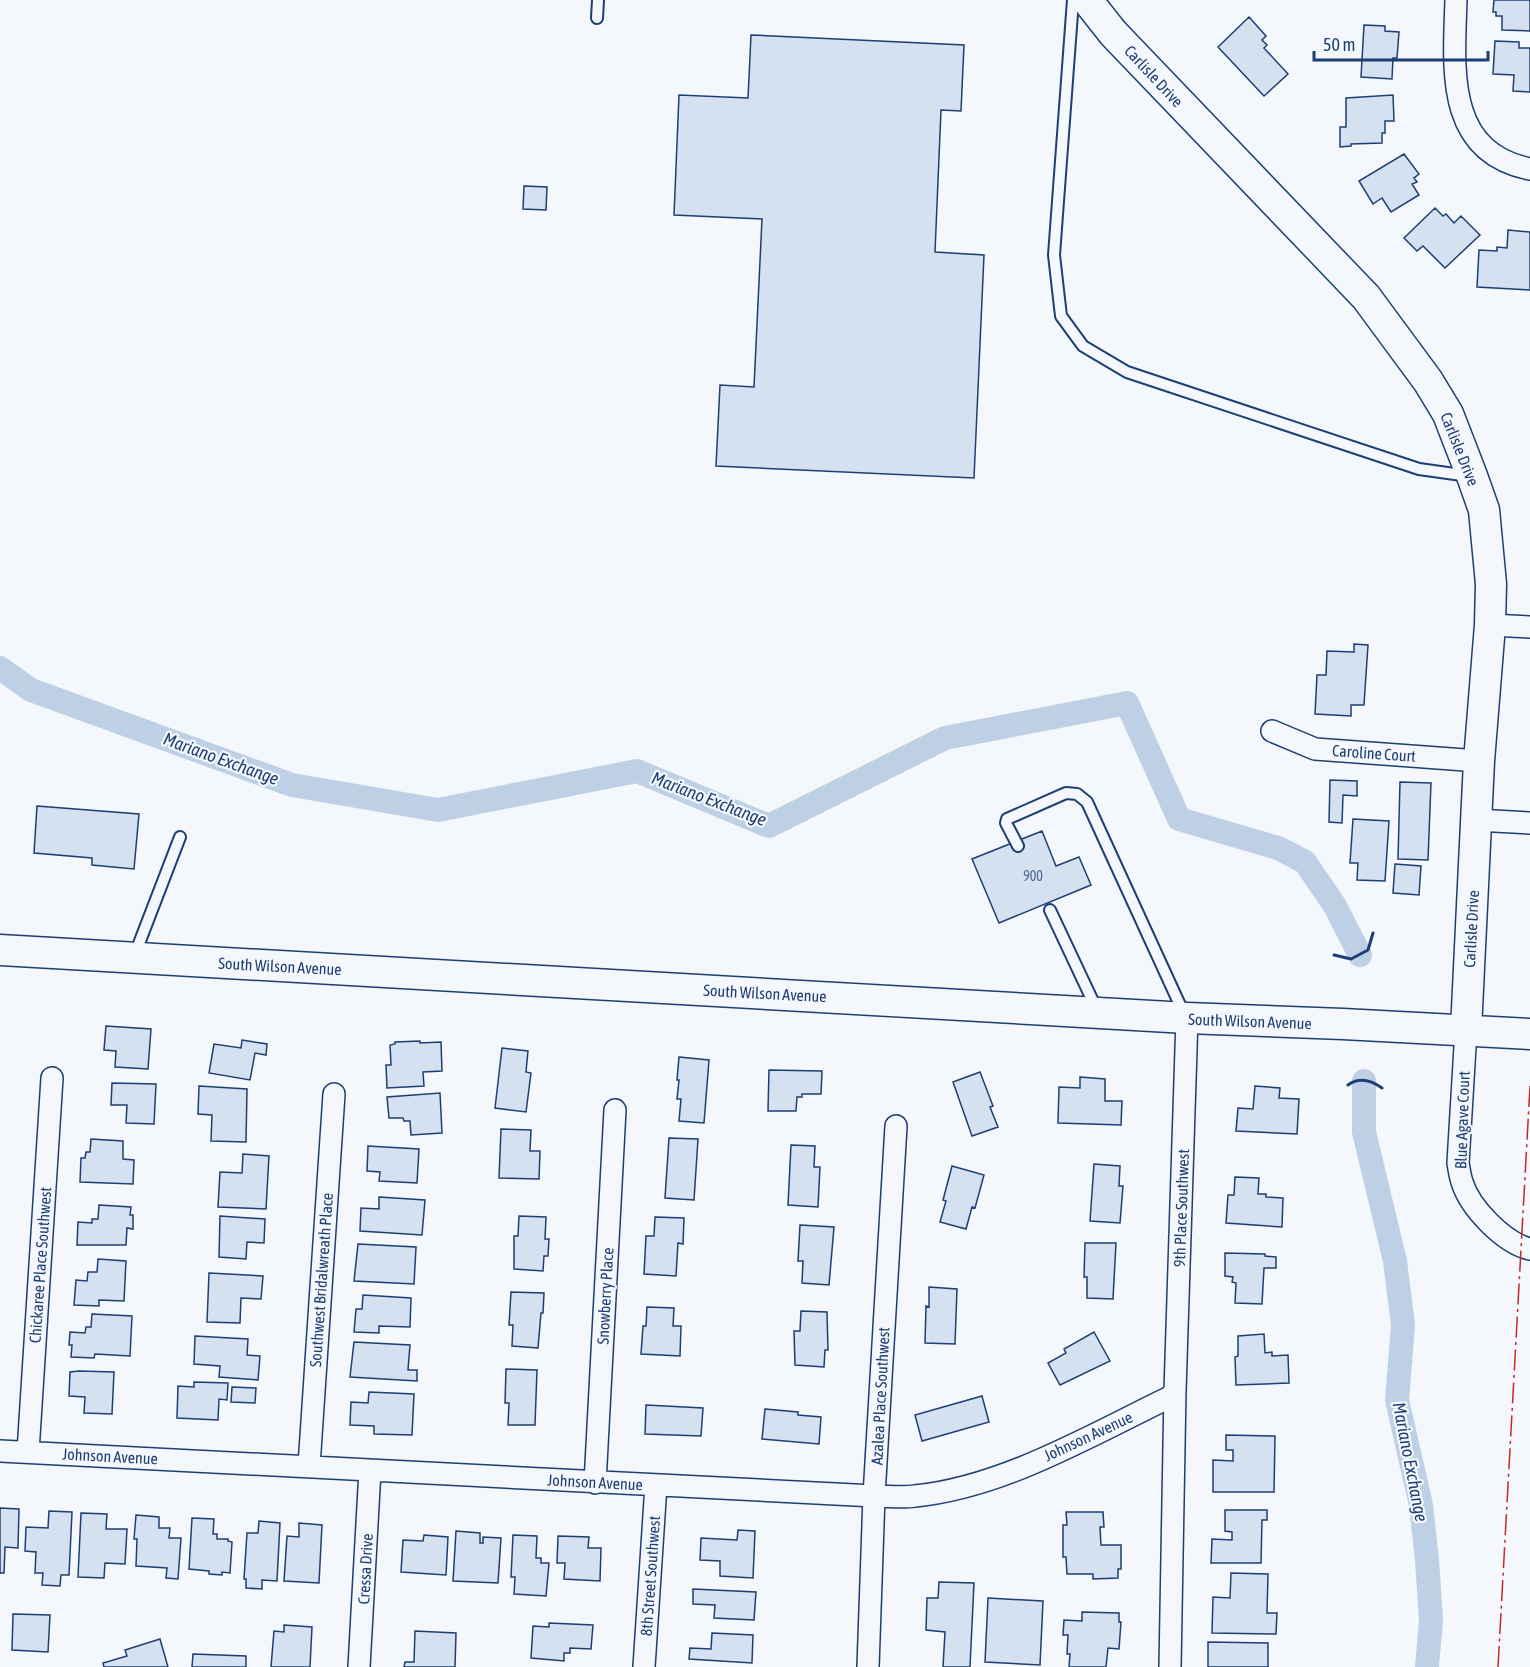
<svg xmlns="http://www.w3.org/2000/svg" width="1530" height="1667" font-family="'Asap Condensed',sans-serif">
	<style>
		.lines { fill: none; stroke-linecap: round; stroke-linejoin: round }
		.canal { stroke: #bed0e5; stroke-width: 24 }
		.building { fill: #d5e0f0; stroke: #1d3f73; stroke-width: 1.5 }
		.lane-casing { stroke: #1d3f73; stroke-width: 14 }
		.street-casing { stroke: #1d3f73; stroke-width: 24 }
		.secondary-casing { stroke: #1d3f73; stroke-width: 33 }
		.lane { stroke: #f4f7fb; stroke-width: 10 }
		.street { stroke: #f4f7fb; stroke-width: 21 }
		.secondary { stroke: #f4f7fb; stroke-width: 30 }
		.wall { stroke: #1d3f73; stroke-width: 3 }
		.power { stroke: #c62828; stroke-width: 1.5; stroke-dasharray: 21 4.5 3 4.5; stroke-linecap: butt }
		.labels { text-anchor: middle; stroke-width: 4.5; stroke-linejoin: round; paint-order: stroke }
		.number-label { font-size: 14px; fill: #4b6792 }
		.street-label { font-size: 16px; fill: #1d3f73; stroke: #f4f7fb }
		.water-label { font-size: 18px; font-style: italic; fill: #1d3f73; stroke: #f4f7fb }
	</style>
	<rect width="100%" height="100%" fill="#f4f7fb"/>
	<g class="lines">
		<!-- canal -->
		<path class="canal" d="M0,668L31,690L292,785L438,810L637,771L769,826L945,738L1127,703L1179,819L1278,848L1305,862L1335,906L1360,955
			M1364,1081V1132L1395,1261L1403,1325L1397,1400L1421,1505L1427,1560L1431,1620L1427,1667"/>
	</g>
	<!-- building -->
	<path class="building" d="M1494,0H1530V31L1502,30V16H1496V12H1493Z
		M1249,17L1266,36L1262,40L1267,45L1264,48L1288,74L1264,96L1218,47Z
		M1364,25L1385,26V31L1399,32L1397,58H1393L1392,79L1361,77Z
		M751,35L964,45L961,111L941,110L935,252L984,255L974,478L716,466L720,385L754,387L762,219L674,215L679,95L748,98Z
		M1495,41L1519,42V48H1530V92L1513,91L1514,75L1493,74Z
		M1393,95L1394,121H1385V133H1382V143L1351,144V146L1340,147V127H1346V98Z
		M1404,154L1419,174L1414,178L1417,182L1412,184L1419,195L1391,212L1382,198L1373,204L1359,181Z
		M524,186L547,187L546,210L523,209Z
		M1435,208L1443,216L1446,214L1454,223L1461,216L1480,235L1445,268L1423,246L1417,251L1404,238Z
		M1508,230L1530,232V290L1477,287L1479,250L1497,251V247L1507,248Z
		M1354,644L1368,645L1364,705H1351V716L1315,714L1317,675H1326L1327,651L1354,652Z
		M1330,780L1357,781V796L1343,795L1342,823L1329,822Z
		M1400,782L1431,783L1428,860L1398,859Z
		M37,806L139,814L134,869L92,865V858L34,853Z
		M1353,819L1389,821L1385,881L1357,880L1358,863H1350Z
		M1042,831L1056,866L1079,857L1091,885L999,923L972,859Z
		M1395,864L1421,866L1419,895L1393,893Z
		M106,1026L151,1029L148,1069L115,1067L116,1051L104,1050Z
		M242,1040L267,1044L266,1055L255,1053L250,1080L209,1073L214,1044L241,1048Z
		M420,1041V1043L441,1042L442,1071L423,1072L424,1086L387,1088L386,1065H391L390,1045L395,1044V1042Z
		M502,1048L528,1051L526,1072L531,1073L526,1112L495,1108Z
		M679,1057L709,1060L704,1123L679,1121L681,1099H677L679,1080H677Z
		M769,1070L822,1071L821,1094H802V1097H797L796,1111H768Z
		M980,1072L993,1106L990,1107L998,1127L972,1136L953,1082Z
		M1080,1077L1105,1079V1101H1122L1121,1125L1058,1123L1059,1087L1080,1088Z
		M112,1083L156,1084L154,1124L126,1123L127,1105H111Z
		M199,1086L247,1089L246,1142L211,1141L212,1115L198,1114Z
		M1255,1086L1280,1088L1279,1098L1299,1099L1297,1134L1236,1131L1238,1108L1253,1109Z
		M440,1093L442,1133L411,1135L410,1121H404L403,1118H389L387,1097Z
		M501,1129L531,1130L530,1151H540L539,1179L499,1178Z
		M669,1138L698,1139L694,1200L665,1198Z
		M91,1139L123,1141V1159L134,1160L133,1184L80,1182L81,1158H85L86,1152H90Z
		M791,1145L815,1146L814,1167H820L818,1207L788,1205Z
		M368,1146L419,1149L417,1183L379,1181L380,1172L367,1171Z
		M243,1154L269,1156L266,1209L218,1207L220,1172L242,1173Z
		M1094,1164L1120,1166L1119,1186H1123L1120,1223L1090,1221Z
		M952,1166L984,1175L975,1208L972,1207L966,1229L940,1222L946,1201L943,1200Z
		M1235,1177L1259,1178L1258,1194H1266V1197L1283,1198L1282,1227L1226,1223L1228,1195H1234Z
		M379,1197L425,1200L422,1235L360,1231L361,1208L379,1209Z
		M99,1205L131,1207L130,1215H133V1229L127,1228L126,1245H77L78,1222L92,1223V1219H98Z
		M220,1216L265,1219L264,1243L247,1242L246,1259L219,1257Z
		M519,1216L546,1217L545,1239H549L548,1256H544L543,1271L514,1269V1236H518Z
		M655,1217L684,1218L683,1244L678,1243L676,1276L644,1274L646,1236H654Z
		M800,1225L834,1227L829,1285L802,1283L803,1261H798Z
		M1085,1243H1116L1113,1299L1087,1298V1277H1084Z
		M358,1244L416,1247L414,1284L354,1281Z
		M1225,1253L1265,1254V1256L1276,1257V1268H1264L1262,1304L1235,1303L1236,1283L1232,1282L1233,1277L1225,1276Z
		M98,1259L126,1261L124,1301L99,1300V1306L74,1305L76,1280L87,1281L88,1272H97Z
		M209,1273L263,1276L261,1299L241,1298L240,1323L207,1322Z
		M929,1287L957,1289L955,1344L925,1343L926,1306L929,1307Z
		M511,1292L544,1293L543,1313H541L538,1348L512,1346L513,1325H509Z
		M363,1295L411,1298L410,1327L379,1326V1333L354,1332L356,1309H362Z
		M647,1307L674,1308L673,1326H681L680,1356L641,1354L643,1326H646Z
		M801,1311L827,1312L828,1350H825L824,1367L795,1365L794,1331H800Z
		M92,1314L132,1316L130,1356L95,1354L94,1358L71,1357L72,1345H69L70,1332L85,1333L86,1327H91Z
		M1094,1332L1110,1361L1060,1385L1048,1363L1066,1353L1064,1349Z
		M1264,1334L1265,1353L1272,1352V1356L1288,1355L1289,1383L1236,1385L1235,1357L1238,1356V1336Z
		M195,1336L248,1339L247,1355L260,1356L258,1380L219,1377L220,1366L194,1364Z
		M354,1342L410,1345L408,1370H417V1381L350,1377Z
		M506,1369L537,1370L535,1425H508L509,1403H505Z
		M79,1371L114,1372L112,1414L84,1413L85,1397L69,1396L70,1372Z
		M194,1382L228,1383L227,1400L219,1399L218,1420L177,1418L178,1386L194,1387Z
		M232,1387L256,1388L255,1403L231,1402Z
		M369,1392L414,1394L412,1435L374,1434V1426L350,1425L351,1402L368,1403Z
		M982,1396L989,1422L922,1441L915,1415Z
		M646,1405L703,1408L701,1436L645,1434Z
		M765,1409L798,1412V1415L821,1417L819,1444L762,1439Z
		M1226,1435L1275,1436L1274,1492H1213V1460L1233,1461V1450H1226Z
		M0,1508L19,1509L18,1548L5,1547L4,1573H0Z
		M1225,1510H1267V1520H1262L1261,1563H1211L1212,1539L1232,1540V1532L1225,1531Z
		M49,1511L72,1512L69,1575H61L60,1586L42,1585L43,1573H35L36,1552L25,1551L26,1527L48,1528Z
		M1066,1512H1103L1104,1527H1100L1101,1545H1121V1569H1118V1578L1093,1579V1574H1067L1066,1557H1063V1525H1067Z
		M81,1513L107,1514L106,1529H127L125,1564L105,1563L104,1578L78,1577Z
		M136,1515L159,1517V1528H170L169,1538H181L178,1579L166,1578L167,1568L136,1566L137,1539H134Z
		M192,1518L214,1519L213,1534H217V1539H228V1541L232,1542L230,1573L222,1572V1575L209,1574V1571L189,1569Z
		M259,1521L280,1523L277,1581L262,1580V1589L246,1588V1579H244L247,1533H258Z
		M299,1523L322,1525L319,1583L284,1581L287,1536L299,1537Z
		M738,1530L755,1531L753,1578L720,1576V1561L700,1560L701,1538L737,1540Z
		M456,1531L480,1533V1543H483V1537L501,1538L498,1583L453,1581Z
		M424,1535L448,1537L446,1575L401,1572L403,1540L423,1541Z
		M513,1535L537,1536L536,1558H541V1563H549L546,1596L514,1594L515,1577H511Z
		M558,1536L589,1537L588,1548H601L600,1581L564,1579L565,1563H557Z
		M1231,1573L1268,1574L1267,1613H1277L1276,1634L1212,1633L1213,1597L1230,1598Z
		M939,1582L974,1583L970,1667H943L945,1632L926,1630L927,1598H938Z
		M693,1589L756,1592L754,1620L714,1618L715,1605L693,1604Z
		M988,1598L1043,1601L1040,1665L985,1662Z
		M1082,1612L1119,1613V1622H1121L1119,1649L1108,1648L1106,1667H1069L1070,1654H1067L1068,1635H1063L1064,1620L1082,1621Z
		M13,1614L50,1615L48,1652L12,1650Z
		M549,1623L593,1625L591,1649L570,1648V1653H564V1661L531,1658L533,1626L549,1627Z
		M284,1625L312,1627L310,1667H271L274,1631L284,1632Z
		M415,1631L456,1633L455,1667H404L405,1662H414Z
		M712,1633L753,1635L752,1663L689,1659L690,1648L711,1649Z
		M160,1639L168,1667H104L103,1663L127,1656L125,1650Z
		M1208,1642L1268,1643V1667H1208Z
		M193,1654L246,1656V1667H192Z"/>
	<g class="lines">
		<defs>
			<path id="lane" d="M1073,0L1054,255L1061,316L1083,346L1127,372L1419,469L1469,476
				M597,18L598,0
				M1018,846L1006,823L1007,819L1066,793L1077,794L1087,802L1185,1016
				M1050,910L1097,1010
				M135,954L180,837"/>
			<path id="street" d="M1456,0C1454,67 1444,152 1530,169
				M1490,625L1530,627
				M1272,731L1315,749L1479,761
				M1476,820L1530,823
				M1466,1030L1458,1163C1459,1169 1460,1176 1462,1182C1470,1208 1504,1243 1530,1249
				M0,1451L874,1496C888,1496 902,1498 915,1496C1004,1487 1091,1435 1170,1397L1175,1391L1187,1018
				M28,1452L52,1078
				M309,1466L334,1094
				M595,1483L615,1110
				M359,1667L370,1470
				M644,1667L656,1485
				M868,1667L874,1496L896,1126
				M1170,1667L1175,1391"/>
			<path id="secondary" d="M1087,0L1113,33L1366,297L1428,381L1448,414L1472,476L1484,510L1491,584L1490,625L1479,761L1466,1030
				M0,950L1187,1018L1343,1024L1530,1034"/>
		</defs>
		<!-- lane casing -->
		<use href="#lane" class="lane-casing"/>
		<!-- street casing -->
		<use href="#street" class="street-casing"/>
		<!-- secondary casing -->
		<use href="#secondary" class="secondary-casing"/>
		<!-- lane -->
		<use href="#lane" class="lane"/>
		<!-- street -->
		<use href="#street" class="street"/>
		<!-- secondary -->
		<use href="#secondary" class="secondary"/>
		<!-- wall -->
		<path class="wall" d="M1334,955L1351,959L1368,950L1373,933
			M1348,1085C1359,1077 1371,1080 1382,1088"/>
		<!-- power -->
		<path class="power" d="M1498,1667L1530,1086"/>
	</g>
	<g class="labels">
		<!-- number labels -->
		<g class="number-label">
			<text x="1033" y="881">900</text>
		</g>
		<!-- street labels -->
		<g class="street-label">
			<text transform="translate(1154 76) rotate(47)" y="6">Carlisle Drive</text>
			<text transform="translate(1460 449) rotate(68)" y="6">Carlisle Drive</text>
			<text transform="translate(1374 753) rotate(4)" y="6">Caroline Court</text>
			<text transform="translate(1471 929) rotate(-87)" y="6">Carlisle Drive</text>
			<text transform="translate(280 966) rotate(3)" y="6">South Wilson Avenue</text>
			<text transform="translate(765 993) rotate(3)" y="6">South Wilson Avenue</text>
			<text transform="translate(1250 1021) rotate(2)" y="6">South Wilson Avenue</text>
			<text transform="translate(1462 1120) rotate(-88)" y="6">Blue Agave Court</text>
			<text transform="translate(1181 1208) rotate(-88)" y="6">9th Place Southwest</text>
			<text transform="translate(40 1265) rotate(-86)" y="6">Chickaree Place Southwest</text>
			<text transform="translate(321 1280) rotate(-86)" y="6">Southwest Bridalwreath Place</text>
			<text transform="translate(605 1296) rotate(-87)" y="6">Snowberry Place</text>
			<text transform="translate(880 1396) rotate(-87)" y="6">Azalea Place Southwest</text>
			<text transform="translate(1088 1436) rotate(-25)" y="6">Johnson Avenue</text>
			<text transform="translate(110 1456) rotate(3)" y="6">Johnson Avenue</text>
			<text transform="translate(595 1482) rotate(3)" y="6">Johnson Avenue</text>
			<text transform="translate(365 1569) rotate(-87)" y="6">Cressa Drive</text>
			<text transform="translate(650 1576) rotate(-86)" y="6">8th Street Southwest</text>
		</g>
		<!-- water labels -->
		<g class="water-label">
			<text transform="translate(221 759) rotate(20)" y="6">Mariano Exchange</text>
			<text transform="translate(709 799) rotate(21)" y="6">Mariano Exchange</text>
			<text transform="translate(1410 1462) rotate(79)" y="6">Mariano Exchange</text>
		</g>
	</g>
	<!-- scale -->
	<path d="M1314 51v9h174v-9" fill="none" stroke="#1d3f73" stroke-width="3"/>
	<text x="1323" y="51" font-size="18" fill="#1d3f73" stroke="#f4f7fb" stroke-width="4.5" paint-order="stroke">50 m</text>
</svg>
